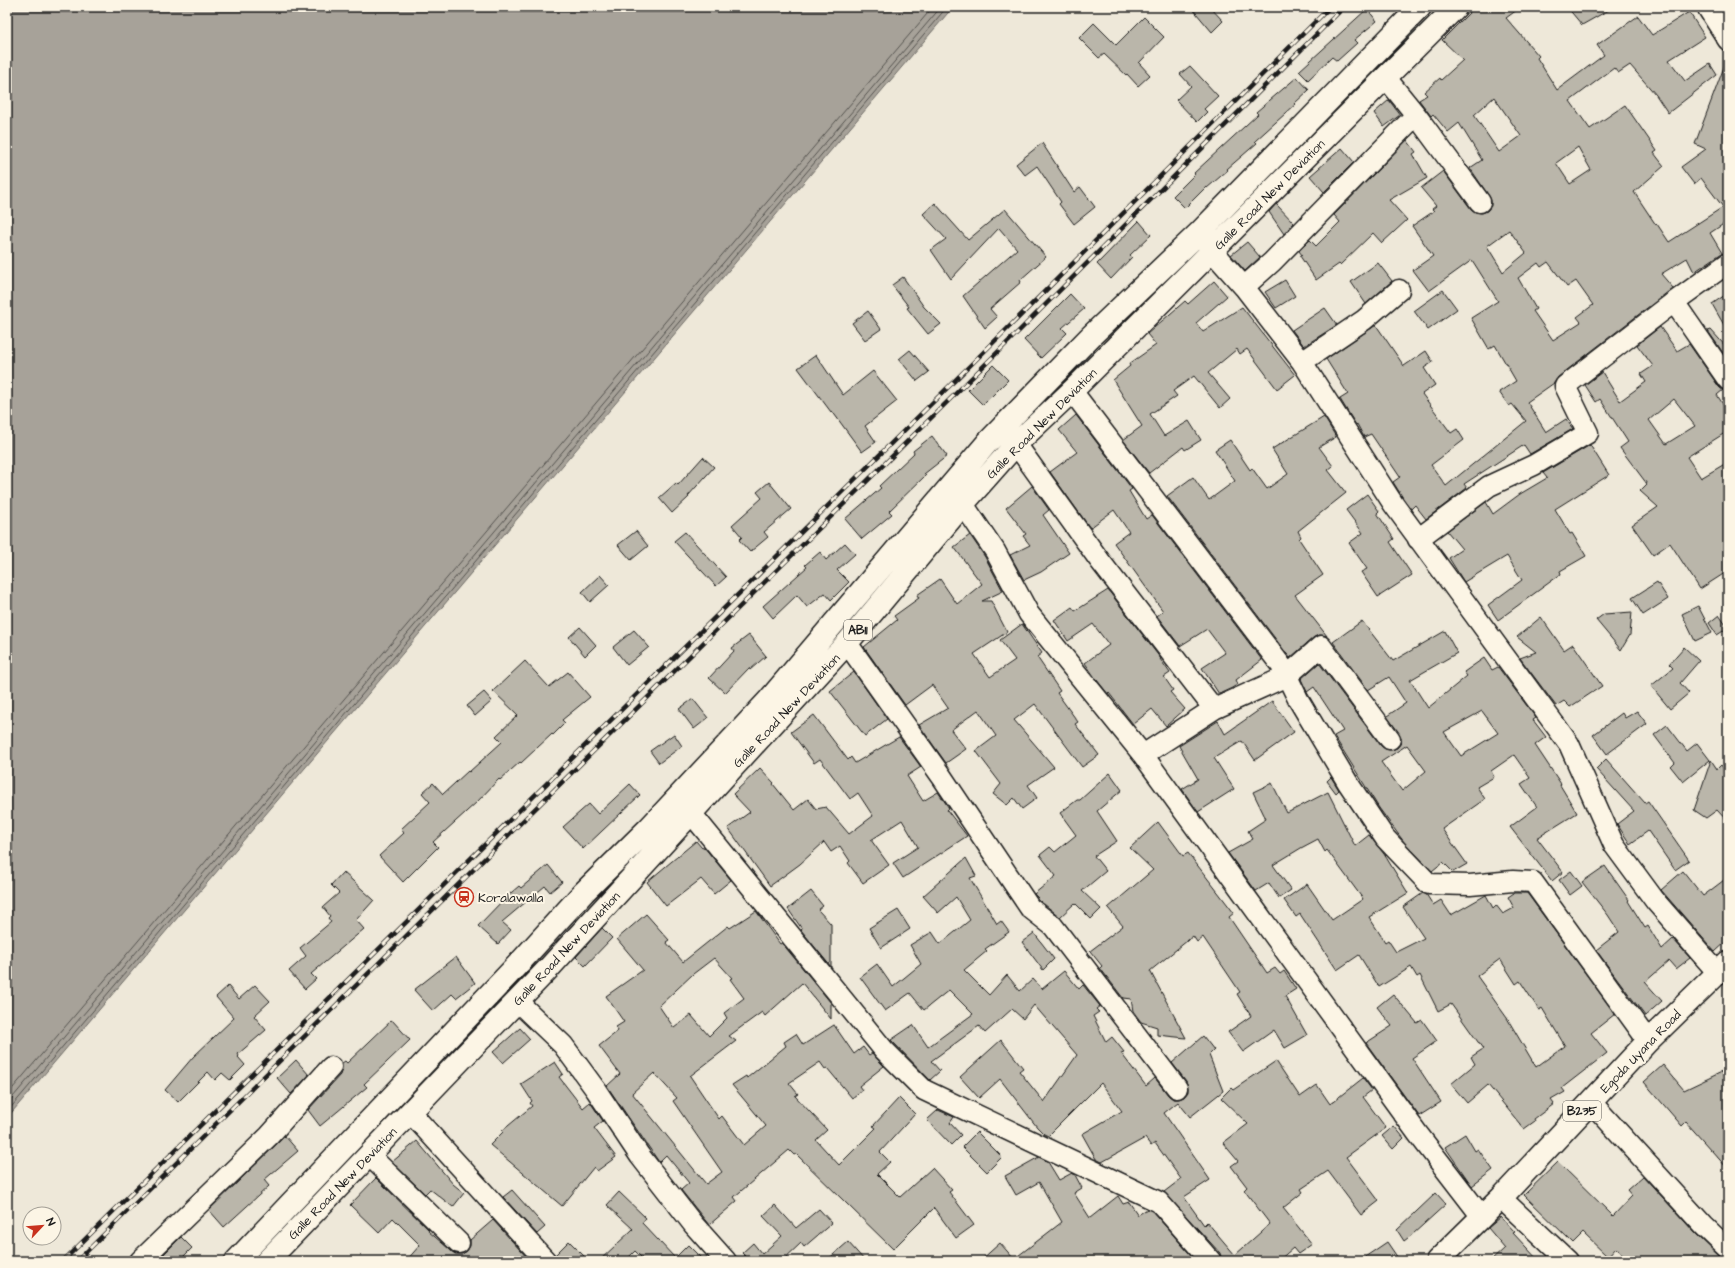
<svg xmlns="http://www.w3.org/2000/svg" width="1735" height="1268" font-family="'Architects Daughter',sans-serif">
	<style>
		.water { fill: #a7a299; stroke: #6f6c67 }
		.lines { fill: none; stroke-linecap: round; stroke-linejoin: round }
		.shore { stroke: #54524e; stroke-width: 1 }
		.building { fill: #bab6aa; stroke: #1c1c1c; fill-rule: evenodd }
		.minor-casing { stroke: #1c1c1c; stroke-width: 23 }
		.major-casing { stroke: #1c1c1c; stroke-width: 25 }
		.minor { stroke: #fcf5e5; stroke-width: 20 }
		.major { stroke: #fcf5e5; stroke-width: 22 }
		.rail-casing { stroke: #1c1c1c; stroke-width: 4.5 }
		.rail { stroke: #fcf5e5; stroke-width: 3; stroke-dasharray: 9; stroke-linecap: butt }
		.labels { text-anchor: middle; stroke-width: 4; stroke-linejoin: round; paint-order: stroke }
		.shield { fill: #fcf5e5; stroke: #5f5d58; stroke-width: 1 }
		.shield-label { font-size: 12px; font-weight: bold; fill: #1c1c1c }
		.street-label { font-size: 13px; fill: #1c1c1c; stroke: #fcf5e5 }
		.poi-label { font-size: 13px; fill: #1c1c1c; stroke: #fcf5e5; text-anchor: start }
	</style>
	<rect width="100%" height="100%" fill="#eee8d9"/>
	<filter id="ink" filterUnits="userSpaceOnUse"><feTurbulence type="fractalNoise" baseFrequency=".025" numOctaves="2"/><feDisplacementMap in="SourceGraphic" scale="8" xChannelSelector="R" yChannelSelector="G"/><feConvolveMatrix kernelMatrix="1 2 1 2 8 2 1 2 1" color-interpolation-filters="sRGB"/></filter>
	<g filter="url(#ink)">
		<!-- water -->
		<path class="water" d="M7,7H953L7,1118Z"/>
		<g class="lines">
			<!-- shore -->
			<path class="shore" d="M7,1095L933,7
				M7,1104L941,7
				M7,1112L947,7"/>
		</g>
		<!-- building -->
		<path class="building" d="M1191,7H1210L1223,21L1212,32Z
			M1475,7H1521L1506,18L1539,56L1537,58L1557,90L1604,55L1597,45L1638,16L1652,35L1689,12L1705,37L1669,60L1685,81L1710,64L1717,75L1668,113L1656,95L1630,65L1618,73L1614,68L1570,101L1590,129L1625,105L1657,151L1654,153L1664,166L1634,192L1656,225L1657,224L1669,242L1723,207L1701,178L1694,184L1681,167L1706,149L1695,144L1727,59H1728V221L1710,233L1722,253L1694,272L1687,258L1661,274L1673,288L1558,377L1554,383L1527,402L1546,432L1566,419L1573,429L1530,454L1524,445L1464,484L1467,488L1426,519L1415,505L1411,509L1403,498L1393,482L1400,477L1371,434L1364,437L1357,424L1356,425L1340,399L1348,394L1326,359L1376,325L1404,366L1426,351L1433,362L1424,368L1435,385L1422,394L1451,433L1457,429L1464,440L1431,465L1446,486L1526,421L1512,404L1509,406L1499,392L1516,381L1495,345L1489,349L1471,318L1498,301L1472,260L1429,291L1413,270L1433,256L1412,226L1434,211L1432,209L1436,206L1421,188L1443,171L1471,209L1475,212L1482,213L1487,211L1491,206V200L1489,196L1470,168L1482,160L1459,123L1448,132L1433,114L1431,116L1419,100L1427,95L1424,92L1440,78L1441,80L1463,60L1442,40ZM1494,97L1521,136L1499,152L1474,115ZM1578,147L1591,170L1570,184L1556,163ZM1509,230L1526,253L1503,272L1487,246ZM1548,262L1567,287L1576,281L1593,305L1577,317L1581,322L1553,340L1533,311L1536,309L1518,278L1538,263L1541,267Z
			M1567,7H1614L1582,25Z
			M1367,9L1377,21L1354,40L1357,43L1337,61L1332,57L1308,80L1299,71Z
			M1144,17L1164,37L1139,63L1150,75L1138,86L1127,74L1126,75L1104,54L1099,58L1079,38L1094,23L1116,45Z
			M1190,66L1218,96L1204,109L1207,112L1197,122L1176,100L1191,86L1180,74Z
			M1297,77L1309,90L1295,103L1296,104L1255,141L1257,143L1227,169L1228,170L1207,188L1206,187L1185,208L1173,196L1195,174L1194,173L1258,114L1256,112Z
			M1389,100L1400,115L1384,127L1374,113Z
			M1407,140L1416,152L1413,154L1427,178L1389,200L1407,220L1382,243L1373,233L1340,265L1339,264L1316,280L1300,256L1302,255L1299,251L1310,240L1316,246L1340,222L1334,215Z
			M1042,143L1074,192L1080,187L1095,207L1074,224L1059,204L1061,202L1037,166L1025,175L1016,164Z
			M1342,148L1354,162L1324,192L1310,176Z
			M935,203L968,240L1005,209L1046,257L1020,280L1021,282L990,309L997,317L985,328L963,296L1017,249L999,228L951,279L931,250L946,239L923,214Z
			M1276,204L1294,223L1284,234L1269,212Z
			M1139,221L1151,235L1130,255L1132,257L1111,279L1097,264Z
			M1247,242L1260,257L1245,271L1231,255Z
			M1378,263L1392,281L1366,304L1351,282Z
			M903,277L924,307L941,324L928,334L907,308L909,307L892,285Z
			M1285,280L1295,296L1276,308L1265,292Z
			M1214,281L1227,296L1196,323L1203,332L1242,307L1295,375L1277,389L1247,349L1240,354L1237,349L1208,373L1230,399L1220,408L1194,376L1173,391L1177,396L1150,414L1164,436L1189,421L1201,440L1185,450L1183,447L1149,473L1123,440L1142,426L1113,380L1130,366L1129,364L1156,345L1147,334L1185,301L1188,304Z
			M1443,290L1457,309L1428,330L1414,311Z
			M1728,293V332L1712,304Z
			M1070,294L1084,309L1062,328L1067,333L1041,358L1024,340Z
			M1325,308L1337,325L1304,346L1292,330Z
			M868,311L881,329L865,340L852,323Z
			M1660,327L1677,351L1689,344L1719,387L1723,390L1717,395L1728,412V431L1687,457L1701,478L1728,462V571L1700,589L1670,543L1653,555L1632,525L1658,507L1640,491L1647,484L1620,448L1628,442L1600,399L1596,402L1585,385L1602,372L1620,401L1646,382L1641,374L1653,366L1637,345ZM1674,399L1695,426L1666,444L1649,420Z
			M1711,330L1728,349V360L1708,331Z
			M910,350L929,372L917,381L899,359Z
			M816,355L843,395L873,371L897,401L865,426L876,442L862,452L832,411L831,412L798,368Z
			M993,365L1008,380L983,405L968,390Z
			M1076,415L1132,489L1129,491L1146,519L1152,515L1262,660L1236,680L1238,684L1232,688L1219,694L1202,668L1225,653L1207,629L1180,646L1157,616L1163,611L1114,543L1129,532L1114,510L1090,528L1050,472L1077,452L1059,430Z
			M1324,417L1336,437L1319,447L1333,466L1328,470L1346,493L1298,531L1301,537L1299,539L1323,575L1295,595L1327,636L1319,635L1314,637L1290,658L1167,496L1193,477L1209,500L1235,481L1215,450L1230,440L1250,470L1252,468L1267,489L1288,474L1272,449Z
			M932,436L947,456L924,474L926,475L889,511L892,514L862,539L845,519L881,488L879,486L914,453L913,451Z
			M1590,445L1609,475L1555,509L1570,534L1572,533L1586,556L1560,571L1561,574L1498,620L1488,605L1522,580L1507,556L1464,582L1449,558L1462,549L1447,531L1486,502L1493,514L1520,494L1547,478L1543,473Z
			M703,457L714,467L688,496L689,497L672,513L659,498L676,483L678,485Z
			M769,482L791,509L764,532L768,537L750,552L739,540L742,537L732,525L762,498L757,492Z
			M1032,486L1049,510L1043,515L1069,553L1041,572L1024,580L1010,555L1030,545L1023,536L1026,534L1006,508Z
			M1367,494L1379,511L1377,513L1394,539L1390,542L1412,575L1378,597L1361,572L1367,569L1349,543L1363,533L1346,510Z
			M636,531L648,546L631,560L618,545Z
			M685,532L726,577L716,586L674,541Z
			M970,535L985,557L1003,591L982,601H991L1007,632L974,654L990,677L1015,660L1000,640L1022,624L1042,653L1037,657L1060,691L1057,693L1078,722L1075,724L1099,755L1082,767L1035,704L1014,720L1054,767L1028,785L1037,798L1022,809L1014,798L1007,805L993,794L1001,784L976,751L996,736L978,710L951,730L966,749L946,763L919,725L948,708L932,685L905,705L864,647L897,620L894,616L919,598L917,595L940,579L957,604L982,584L954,547Z
			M845,543L855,554L837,570L849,582L831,600L825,593L807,607L797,595L773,618L763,606L807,567L805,565L820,552L826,560Z
			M600,575L609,585L590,602L582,592Z
			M1657,582L1668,599L1643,615L1632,598Z
			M1108,590L1161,659H1160L1170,673L1164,677L1173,690L1170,692L1185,709L1166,726L1152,709L1133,724L1109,693L1108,694L1096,679L1085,663L1109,645L1093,624L1068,641L1054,620L1072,607L1075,611Z
			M1698,606L1712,633L1695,641L1682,614Z
			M1632,612L1630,635L1621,650L1596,620L1604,614Z
			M1719,615L1728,628L1717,635L1709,623Z
			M1541,617L1564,650L1573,644L1602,686L1570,707L1564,701L1556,706L1520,658L1536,652L1517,637Z
			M1362,621L1393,661L1445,631L1457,653L1410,680L1428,708L1467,676L1464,672L1484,658L1492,670L1498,667L1536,718L1533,720L1546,737L1535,745L1561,784L1560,785L1577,813L1537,838L1563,872L1552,881L1510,827L1537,807L1521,784L1530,778L1514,755L1491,771L1494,777L1477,787L1485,799L1442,829L1467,864L1453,872L1443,862L1432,871L1404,842L1379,808L1334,736L1343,731L1314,687L1307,692L1301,679L1319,663L1381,746L1385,749L1391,750L1397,748L1401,743V737L1387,716L1406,703L1389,677L1368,690L1333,642ZM1482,711L1498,733L1461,756L1444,732ZM1407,745L1426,771L1402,791L1381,762Z
			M580,627L596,645L585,656L569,637Z
			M634,630L649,647L627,665L613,647Z
			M749,635L766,656L750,670L749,668L725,693L709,678L734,651L732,648Z
			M1684,647L1699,661L1680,683L1689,693L1670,709L1651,686L1673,668L1669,664Z
			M525,661L549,687L568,672L590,697L562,720L565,723L553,735L552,734L521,763L520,762L500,780L499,779L477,802L433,842L438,847L403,882L379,856L404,833L401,829L430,802L422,793L433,783L443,794L468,771L469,772L502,742L496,736L518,715L493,691Z
			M854,672L887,719L865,736L830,691Z
			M484,692L492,701L475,716L467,706Z
			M693,699L708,718L694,729L679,709Z
			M1272,701L1294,732L1255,760L1242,741L1214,758L1234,789L1198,812L1182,789L1198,779L1179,746L1218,721L1225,734Z
			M1637,711L1647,724L1607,754L1593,735L1622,713L1625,718Z
			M814,715L848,760L851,757L855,763L899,737L921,767L907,776L923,801L938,792L949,808L947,810L967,836L903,878L893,863L918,847L902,820L871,840L889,865L863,883L848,863L850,861L840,846L831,852L824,842L800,864L770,886L728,828L750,812L733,794L760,768L774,783L773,784L794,810L808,799L816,809L826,807L849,834L873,816L858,793L850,799L820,759L814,763L791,732Z
			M1667,725L1687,751L1697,743L1710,760L1683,782L1671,767L1675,763L1654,735Z
			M674,734L682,746L659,763L650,751Z
			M1606,759L1645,803L1648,801L1689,860L1675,870L1648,831L1630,844L1617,824L1634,811L1596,769Z
			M1711,760L1717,769L1721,765L1728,773V822L1717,810L1706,818L1694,810Z
			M1110,773L1122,790L1097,811L1117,841L1094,856L1106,871L1082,891L1101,909L1091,919L1075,903L1060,917L1044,904L1034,894L1056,876L1040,855L1050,847L1055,852L1076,835L1060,813L1077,800H1080Z
			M1331,777L1339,790L1336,793L1327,781Z
			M1272,783L1287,813L1328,792L1355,846L1369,835L1384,854L1408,893L1369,917L1385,942L1388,940L1396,952L1424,938L1403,907L1423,893L1426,894L1433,905L1441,900L1451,915L1486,895L1493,908L1496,905L1503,914L1514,908L1508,897L1514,893H1527L1615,1014L1591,1033L1607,1053L1562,1088L1565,1092L1551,1100L1554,1104L1534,1119L1535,1121L1524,1129L1488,1085L1467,1103L1451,1084L1475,1064L1471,1057L1483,1049L1451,1004L1438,1011L1420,975L1417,977L1411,967L1379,987L1359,955L1337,970L1300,914L1296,917L1284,900L1307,884L1332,920L1363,899L1327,850L1325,852L1318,839L1301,848L1273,865L1291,890L1279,898L1269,883L1256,891L1228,853L1253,839L1248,831L1266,819L1253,792ZM1500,959L1516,984L1520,981L1539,1010L1542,1008L1565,1046L1536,1067L1507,1018L1477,976Z
			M630,784L640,795L583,849L563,827L589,804L598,814Z
			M1158,822L1183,856L1188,853L1234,913L1229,917L1267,973L1275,968L1280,974L1284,971L1296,989L1285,996L1307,1035L1285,1048L1274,1030L1243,1052L1228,1032L1251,1016L1237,994L1240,992L1203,937L1197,942L1193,936L1150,971L1186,1038L1157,1035V1027L1141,1022L1133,1011L1131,999L1123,998L1100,968L1102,966L1090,951L1123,926L1108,908L1153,870L1130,848Z
			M696,841L702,848L704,847L731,880L714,894L701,879L666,906L647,882Z
			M966,858L976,876L970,878L997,924L1001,921L1009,932L985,949L987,951L964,970L989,995L1007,975L1020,991L1033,979L1042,989L1064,971L1079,989L1083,985L1100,1006L1096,1009L1099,1012L1093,1016L1106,1042L1112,1037L1124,1052L1121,1053L1146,1086L1155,1078L1168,1095L1173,1099H1179L1184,1097L1188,1092V1087L1186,1081L1172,1063L1203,1036L1214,1050L1209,1055L1223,1091L1190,1117L1178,1102L1164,1113L1210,1180L1184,1197L1204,1225L1207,1222L1235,1255L1270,1224L1244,1190L1247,1187L1231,1166L1238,1161L1223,1143L1248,1124L1221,1098L1231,1088L1233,1090L1276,1061L1300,1097L1317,1085L1330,1104L1363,1078L1372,1090L1363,1097L1386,1128L1346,1157L1379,1201L1361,1215L1328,1171L1301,1189L1303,1192L1283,1208L1312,1244L1298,1254L1293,1248L1278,1261H1222L1220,1253L1164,1192L1181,1179L1155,1143L1151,1146L1145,1138L1102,1162L1096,1159L1082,1134L1122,1111L1101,1083L1048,1136L1044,1134L1037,1127L1000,1079L979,1098L960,1077L1001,1040L1023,1068L1019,1071L1044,1102L1077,1055L1034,1005L1023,1019L1012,1009L985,1033L979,1026L931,1061L940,1071L930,1080L891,1040L913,1025L928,1047L973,1014L949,990L924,1010L910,993L885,1011L860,977L877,964L893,987L921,964L910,945L932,932L940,944L970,920L956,897L938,913L923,896Z
			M548,865L562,882L550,892L545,886L502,922L511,930L498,944L478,926L505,898L519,886L521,888Z
			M1605,866L1629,900L1628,901L1645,928L1648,926L1662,949L1673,939L1690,958L1676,969L1669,961L1645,982L1662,1001L1645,1016L1596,950L1619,932L1608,915L1582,882Z
			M1571,871L1582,886L1570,895L1559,880Z
			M1683,871L1703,896L1728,877V940L1715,952L1661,890Z
			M343,872L374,900L356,920L364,929L311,974L316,979L305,989L289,971L306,956L300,948L331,922L328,918L330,916L323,907L339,893L331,885Z
			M811,891L823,906L818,910L831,924V967L801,930L802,929L788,909Z
			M898,910L910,929L881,948L869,928Z
			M756,911L780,944L782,943L831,1003V1019L802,983L765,1016L762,1012L729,1036L736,1041L690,1076L719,1119L722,1116L744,1145L766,1126L732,1085L746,1076L747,1078L786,1046L784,1042L796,1034L803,1045L834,1025L854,1054L863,1047L869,1055L872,1053L884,1066L859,1086L862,1090L852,1098L827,1068L825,1069L820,1062L789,1083L798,1094L795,1096L827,1130L816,1140L839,1165L876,1128L873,1126L899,1098L915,1114L880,1152L890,1162L877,1174L900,1197L932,1168L952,1190L949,1192L974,1225L956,1238L934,1208L893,1249L796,1154L794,1155L789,1150L734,1197L737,1201L709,1225L681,1190L689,1183L666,1155L659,1162L607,1086L620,1074L599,1046L618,1031L616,1027L624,1022L606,996L643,970L617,939L646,914L669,940L666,942L683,962L728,926L730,928ZM714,958L732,978L730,979L744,998L724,1013L727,1018L709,1036L691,1015L674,1028L659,1006L693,974ZM654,1073L677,1098L673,1101L722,1172L706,1184L632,1093Z
			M602,928L612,938L585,966L576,957Z
			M1034,933L1054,959L1043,970L1022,942Z
			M456,957L475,983L456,998L452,994L433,1011L414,990Z
			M255,985L270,1001L254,1016L266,1030L238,1054L239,1056L238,1057L245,1065L230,1080L222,1073L215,1080L208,1072L178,1102L165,1090L193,1057L234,1018L216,997L228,986L239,999Z
			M1393,994L1417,1023L1422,1020L1437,1041L1412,1058L1441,1102L1419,1116L1366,1043L1392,1026L1377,1007Z
			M392,1020L410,1040L364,1084L367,1087L320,1126L308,1110L340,1075L342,1069V1063L345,1061L347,1063Z
			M520,1028L530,1039L503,1063L493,1052Z
			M296,1060L309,1075L291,1094L277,1078Z
			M555,1062L563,1074L559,1077L583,1108L590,1102L603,1121L594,1128L616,1157L597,1171L594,1167L562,1206L490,1145L503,1132L502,1131L532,1106L530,1103L532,1101L521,1084Z
			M1663,1065L1684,1090L1728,1069V1169L1686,1122L1682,1126L1644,1082Z
			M938,1110L954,1117L950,1123L961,1135L951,1145L927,1120Z
			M1394,1126L1404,1138L1393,1149L1382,1136Z
			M977,1132L1002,1157L987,1172L962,1147Z
			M1465,1134L1475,1151L1478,1149L1493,1170L1472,1186L1445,1147Z
			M285,1136L298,1151L264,1180L269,1186L224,1227L209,1210Z
			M417,1141L453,1184L464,1193L453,1207L430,1189L425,1194L392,1162Z
			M1039,1157L1048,1162L1059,1180L1072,1173L1075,1175L1082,1188L1074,1193L1090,1218L1118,1196L1123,1204L1129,1202L1138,1215L1147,1209L1152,1211L1196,1261H980L1000,1243L1014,1259L1062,1222L1039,1182L1016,1195L1005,1176Z
			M1558,1162L1613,1216L1632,1196L1627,1190L1643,1176L1696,1234L1720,1257L1728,1261H1630L1616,1248L1608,1257L1583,1233L1573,1243L1524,1195Z
			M376,1178L429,1230L428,1231L455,1254H462L467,1251L470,1246V1240L493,1220L530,1261H406L420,1245L393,1218L379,1233L350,1205Z
			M512,1190L545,1227L537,1234L503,1197Z
			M619,1192L646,1218L642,1223L675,1258L688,1245L704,1261H645L635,1251L625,1261H599L633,1229L607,1205Z
			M1436,1193L1446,1204L1413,1234L1404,1241L1397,1230Z
			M775,1205L796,1228L819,1209L832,1223L804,1247L801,1243L782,1261H750L742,1253L753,1243L762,1254L782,1236L763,1216Z
			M1501,1217L1515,1232L1513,1233L1539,1261H1491L1505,1248L1488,1228Z
			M181,1237L192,1248L179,1261H157Z
			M569,1241L589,1261H557L555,1255Z
			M848,1242L865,1261H826Z
			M1387,1242L1400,1261H1359Z"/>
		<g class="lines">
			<defs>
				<path id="minor" d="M1707,7L1728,40
					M1386,78L1416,115L1480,202
					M1203,238L1212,251L1244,287L1302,362L1394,505L1569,744L1614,845L1656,902L1718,973
					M1244,287L1272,262L1416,115
					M1674,302L1728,380
					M1302,362L1364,320L1399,290
					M1072,391L1283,668L1298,699L1348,783L1385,838L1429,884L1470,885L1513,881L1533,882L1648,1041
					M1016,444L1100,561L1214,709
					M963,504L995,551L1029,614L1143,755L1418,1134L1482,1217
					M1418,539L1489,486L1534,465L1588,433L1565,386L1674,302L1728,263
					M847,643L942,777L1030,908L1053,926L1177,1088
					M1143,755L1214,709L1287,676L1321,646L1390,739
					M691,813L884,1050L924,1090L1159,1202L1211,1261
					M517,1001L563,1045L596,1090L640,1156L693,1224L726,1261
					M1591,1102L1704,1226L1728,1249
					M410,1112L546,1261
					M369,1155L459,1243
					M1501,1198L1568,1261
					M140,1261L269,1136L331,1067"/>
				<path id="major" d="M236,1261L523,959L584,892L649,828L768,701L987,443L1091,336L1200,232L1420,7
					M267,1261L549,968L847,643L963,504L1016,444L1072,391L1456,7
					M1437,1261L1501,1198L1648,1041L1728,963"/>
			</defs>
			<!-- minor casing -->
			<use href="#minor" class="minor-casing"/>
			<!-- major casing -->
			<use href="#major" class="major-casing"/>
			<!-- minor -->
			<use href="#minor" class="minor"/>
			<!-- major -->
			<use href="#major" class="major"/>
			<defs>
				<path id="rail" d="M63,1261L1007,329L1330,7
					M77,1261L1014,336L1344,7"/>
			</defs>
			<!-- rail casing -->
			<use href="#rail" class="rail-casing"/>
			<!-- rail -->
			<use href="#rail" class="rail"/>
		</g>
	</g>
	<!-- icons -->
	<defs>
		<symbol id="station-ring" viewBox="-11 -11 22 22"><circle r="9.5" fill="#fcf5e5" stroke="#c8321e" stroke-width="1.5"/><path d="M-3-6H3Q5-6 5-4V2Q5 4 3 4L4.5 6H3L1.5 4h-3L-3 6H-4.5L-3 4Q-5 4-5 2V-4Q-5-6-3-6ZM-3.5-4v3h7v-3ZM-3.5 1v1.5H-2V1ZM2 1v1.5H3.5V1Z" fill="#c8321e"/></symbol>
	</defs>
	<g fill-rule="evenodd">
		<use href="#station-ring" x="453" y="886" width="22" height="22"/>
	</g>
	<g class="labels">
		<!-- shield labels -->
		<g class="shield">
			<rect x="844" y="620" width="28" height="20" rx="3"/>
			<rect x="1563" y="1101" width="38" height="20" rx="3"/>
		</g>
		<g class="shield-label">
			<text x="858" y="634">AB11</text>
			<text x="1582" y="1115">B235</text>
		</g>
		<!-- street labels -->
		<g class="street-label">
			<text transform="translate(1269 194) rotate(-45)" y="5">Galle Road New Deviation</text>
			<text transform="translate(1041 423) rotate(-45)" y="5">Galle Road New Deviation</text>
			<text transform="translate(786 710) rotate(-47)" y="5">Galle Road New Deviation</text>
			<text transform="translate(566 948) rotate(-47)" y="5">Galle Road New Deviation</text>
			<text transform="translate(1640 1051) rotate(-46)" y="5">Egoda Uyana Road</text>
			<text transform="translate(342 1183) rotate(-46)" y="5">Galle Road New Deviation</text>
		</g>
		<!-- poi labels -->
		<g class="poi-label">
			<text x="478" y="902">Koralawalla</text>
		</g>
	</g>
	<!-- margin -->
	<rect width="1735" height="1268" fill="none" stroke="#fcf5e5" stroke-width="24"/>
	<rect x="12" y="12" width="1711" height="1244" fill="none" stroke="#1c1c1c" stroke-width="1.5" filter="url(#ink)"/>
	<!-- north arrow -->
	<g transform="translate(42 1226) rotate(64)"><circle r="19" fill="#fcf5e5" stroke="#a29e95"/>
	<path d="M0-3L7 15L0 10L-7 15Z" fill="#c8321e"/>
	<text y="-6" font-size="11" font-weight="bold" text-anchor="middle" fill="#1c1c1c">N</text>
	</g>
</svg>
